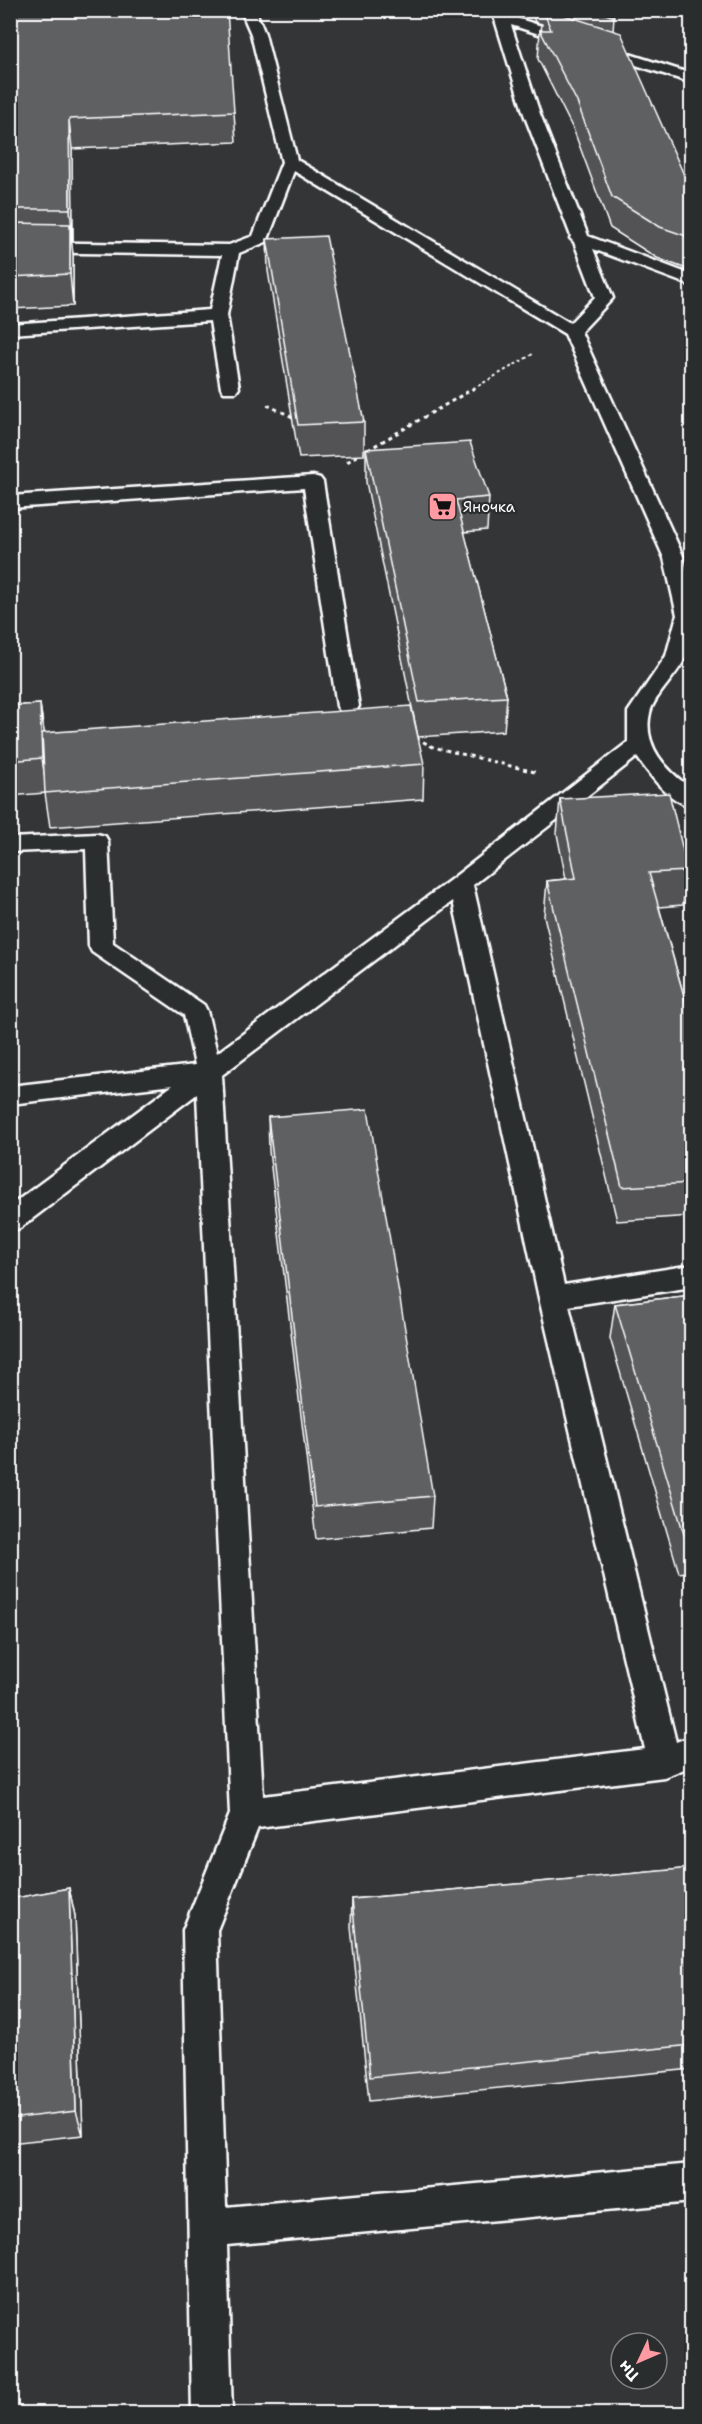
<svg xmlns="http://www.w3.org/2000/svg" width="702" height="2424" font-family="'Shantell Sans',sans-serif">
	<style>
		.lines { fill: none; stroke-linecap: round; stroke-linejoin: round }
		.service-casing { stroke: #fff; stroke-width: 5 }
		.path-far1 { stroke: #fff; stroke-width: 2; stroke-dasharray: 3 3; stroke-linecap: butt }
		.path { stroke: #fff; stroke-width: 3; stroke-dasharray: 4 4; stroke-linecap: butt }
		.service { fill: #2a2d2e; fill-rule: evenodd }
		.wall { fill: #525354; stroke: #fff; stroke-width: 1.5 }
		.shaded-wall { fill: #424445; stroke: #fff; stroke-width: 1.5 }
		.building { fill: #5f6162; stroke: #fff; stroke-width: 1.5 }
		.labels { text-anchor: middle; stroke-width: 4.5; stroke-linejoin: round; paint-order: stroke }
		.far-poi-label { font-size: 15px; fill: #fff; stroke: #2a2d2e; text-anchor: start }
	</style>
	<rect width="100%" height="100%" fill="#333536"/>
	<filter id="ink" filterUnits="userSpaceOnUse"><feTurbulence type="fractalNoise" baseFrequency=".0167" numOctaves="2"/><feDisplacementMap in="SourceGraphic" scale="12" xChannelSelector="R" yChannelSelector="G"/><feConvolveMatrix kernelMatrix="1 2 1 2 8 2 1 2 1" color-interpolation-filters="sRGB"/></filter>
	<g filter="url(#ink)">
		<g class="lines">
			<defs>
				<path id="service" d="M244,10H261L257,14L265,34L297,160L570,323L595,297L574,242L570,238L571,236L524,114L492,10H506L507,15L692,74V83L511,25L540,114L588,236L692,275V286L593,249L613,298L581,332L684,558C691,588 698,624 687,654C680,673 654,695 650,713C642,746 667,771 692,789V807C667,800 651,776 637,757L473,885L564,1285L692,1265V1287L569,1306L676,1742L692,1736V1766L664,1777L258,1828L217,1930L226,2207L692,2164V2202L227,2245L232,2414H192L183,1930L230,1814L197,1094L20,1228L10,1231V1206L173,1085L10,1104V1086L195,1065L184,1015L92,952L89,946L86,849L10,852V838L97,834L105,836L108,841L113,943L204,1005L207,1011L217,1053L453,878L628,742V712L666,656L677,615L664,558L565,334L294,171L268,239L266,242L239,253L227,315L239,388L236,392H224L221,388L210,321L10,334V324L210,310L222,255L10,252V242L229,245L253,236L282,162L251,34L242,13ZM453,901L539,1298L645,1749L263,1796L222,1075Z
					M313,476L320,478L323,482L359,706L356,711L348,712L340,711L337,706L304,488L10,508V496Z"/>
			</defs>
			<!-- service casing -->
			<use href="#service" class="service-casing"/>
			<!-- path-far1 -->
			<path class="path-far1" d="M473,389L533,354"/>
			<!-- path -->
			<path class="path" d="M267,405L295,418
				M347,462L476,387
				M416,738L433,747L535,772"/>
			<!-- service -->
			<use href="#service" class="service"/>
		</g>
		<!-- wall -->
		<path class="wall" d="M10,10L234,112L236,142L72,149L73,241H71L73,255V306L10,309Z
			M531,10H612L614,17L613,31L692,193V271L657,258L610,228L574,131L538,59L540,30H541L542,24L535,22Z
			M267,239L364,422V455L299,458L268,271Z
			M689,371H692V423L685,404Z
			M366,449L489,497L487,530L464,532L507,697L504,731L418,737L366,482Z
			M40,704L44,733L424,764L423,799L50,827L45,793L10,796V706Z
			M560,799L688,871L683,905L659,907L692,1024V1216L617,1221L544,916L547,881L566,879L557,834Z
			M10,948L16,981L14,1056H10Z
			M268,1117L433,1496L431,1528L316,1539L269,1151Z
			M692,1295V1571L679,1573L610,1338L615,1304Z
			M692,1868V2069L369,2101L351,1927L352,1899Z
			M69,1888L75,1916L83,2135L10,2143V1899Z"/>
		<!-- shaded-wall -->
		<path class="shaded-wall" d="M69,119L72,149L73,241L70,209Z
			M70,224L73,255V306L70,274Z
			M40,704L45,738L47,793L42,758Z
			M10,948L16,981L14,1056L10,1034Z
			M69,1888L75,1916L83,2135L76,2111Z"/>
		<!-- building -->
		<path class="building" d="M10,10H227L234,112L69,119L70,209H10Z
			M543,10H549L621,33L692,193V238L660,227L612,197L577,102L540,30H551Z
			M594,10H612L614,17Z
			M10,223L70,224V274L10,277Z
			M326,236L364,422L298,425L267,239Z
			M470,442L489,497L456,500L507,697L419,702L366,449Z
			M40,704L42,758L10,761V706Z
			M411,706L424,764L45,793L42,733Z
			M669,793L688,871L649,873L692,1024V1183L622,1187L547,881L576,878L560,799Z
			M368,1109L433,1496L315,1507L268,1117Z
			M692,1295V1540L686,1541L615,1304Z
			M692,1868V2045L370,2077L352,1899Z
			M69,1888L76,2111L10,2119V1899Z"/>
	</g>
	<!-- icons -->
	<defs>
		<symbol id="supermarket-square" viewBox="-11 -11 22 22"><rect x="-9" y="-9" width="18" height="18" rx="4" fill="#ff9aa2" stroke="#2a2d2e"/><path d="M-6-5.5h2.5l.6 2H6L4.5 2H-2.5L-4.4-4H-6ZM-1.5 3.2a1.3 1.3 0 1 0 .1 0ZM3 3.2a1.3 1.3 0 1 0 .1 0Z" fill="#111"/></symbol>
	</defs>
	<g fill-rule="evenodd">
		<use href="#supermarket-square" x="426" y="490" width="33" height="33"/>
	</g>
	<g class="labels">
		<!-- far-poi labels -->
		<g class="far-poi-label">
			<text x="463" y="512">Яночка</text>
		</g>
	</g>
	<!-- margin -->
	<rect width="702" height="2424" fill="none" stroke="#2a2d2e" stroke-width="36"/>
	<rect x="18" y="18" width="666" height="2388" fill="none" stroke="#fff" stroke-width="2" filter="url(#ink)"/>
	<!-- north arrow -->
	<g transform="translate(639 2361) rotate(226)"><circle r="28" fill="#2a2d2e" stroke="#7f8182" stroke-width="1.5"/>
	<path d="M0-4.5L10 22L0 15L-10 22Z" fill="#ff9aa2"/>
	<text y="-9" font-size="16" font-weight="bold" text-anchor="middle" fill="#ffffff">Пн</text>
	</g>
</svg>
